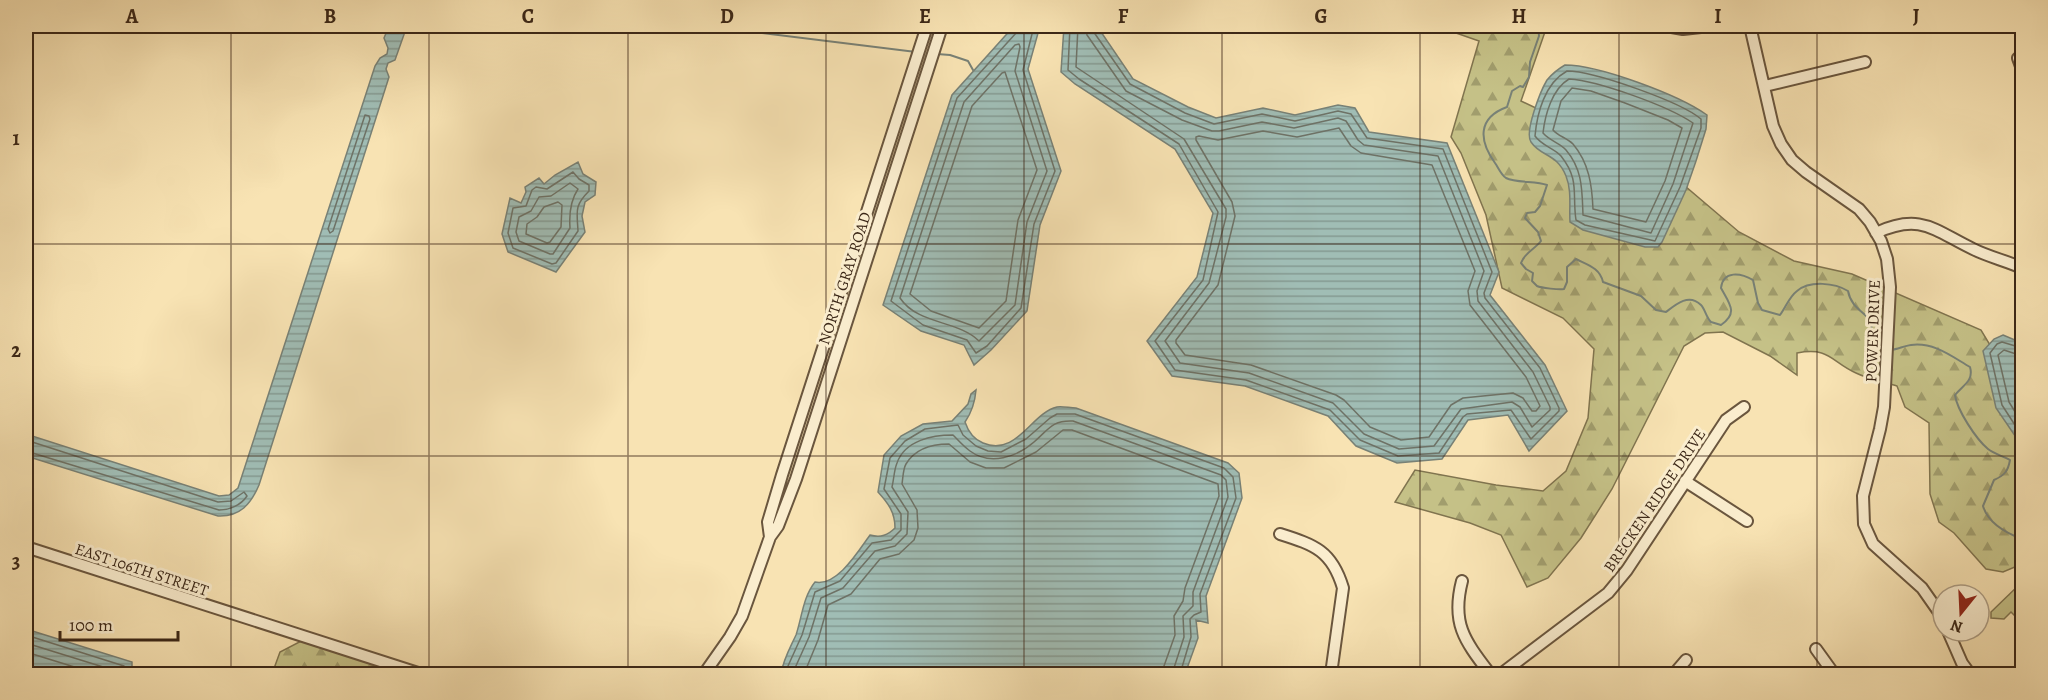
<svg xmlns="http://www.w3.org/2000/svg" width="2048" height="700" font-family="Alegreya,serif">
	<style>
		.forest { fill: url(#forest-firs); stroke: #80744f; stroke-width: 1.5 }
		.park { fill: url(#park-tufts); stroke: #80744f; stroke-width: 1.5 }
		.water { fill: url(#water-rules); stroke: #788176; stroke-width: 1.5 }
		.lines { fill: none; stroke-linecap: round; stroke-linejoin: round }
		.shore { stroke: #6e7266; stroke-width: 1.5 }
		.stream { stroke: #788176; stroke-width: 2 }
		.minor-casing { stroke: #6a563e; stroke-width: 14 }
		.minor { stroke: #faedce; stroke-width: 10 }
		.grid { fill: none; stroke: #3b2717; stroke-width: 1.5; stroke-opacity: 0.55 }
		.labels { text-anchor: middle; stroke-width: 6; stroke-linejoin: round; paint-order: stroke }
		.street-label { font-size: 16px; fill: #3b2717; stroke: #faedce }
		.neatline { fill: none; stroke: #3b2717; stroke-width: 2 }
		.grid-label { font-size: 20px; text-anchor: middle; font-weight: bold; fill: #3b2717 }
	</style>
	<defs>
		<pattern id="forest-firs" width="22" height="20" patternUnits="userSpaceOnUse" patternTransform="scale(1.5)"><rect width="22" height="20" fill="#c5c187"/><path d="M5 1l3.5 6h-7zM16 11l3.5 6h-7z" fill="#a19d6d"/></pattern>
		<pattern id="park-tufts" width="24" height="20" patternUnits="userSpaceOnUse" patternTransform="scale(1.5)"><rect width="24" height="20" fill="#c5c187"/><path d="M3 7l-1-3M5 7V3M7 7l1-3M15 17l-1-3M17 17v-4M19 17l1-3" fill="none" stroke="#a19d6d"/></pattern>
		<pattern id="water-rules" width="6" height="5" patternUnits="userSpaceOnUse" patternTransform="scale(1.5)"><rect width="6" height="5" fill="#a0bdb5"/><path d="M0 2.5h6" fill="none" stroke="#849a92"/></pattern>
	</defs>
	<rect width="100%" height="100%" fill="#f8e3b3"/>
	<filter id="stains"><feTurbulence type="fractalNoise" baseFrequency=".00333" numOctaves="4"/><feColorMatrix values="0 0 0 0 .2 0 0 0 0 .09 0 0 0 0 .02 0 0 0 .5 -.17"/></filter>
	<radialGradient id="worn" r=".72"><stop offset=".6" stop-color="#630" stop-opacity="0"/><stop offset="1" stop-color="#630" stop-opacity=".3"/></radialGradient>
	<!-- forest -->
	<path class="forest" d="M1436,26H1547L1521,101L1666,170L1739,232L1794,261L1852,274L1981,330L2022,398V564L2003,572L1986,569L1954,533L1939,522L1930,494L1929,423L1905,407L1897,386C1884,382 1868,379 1856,373C1830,361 1830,347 1797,353V375L1770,356L1723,332L1705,333L1684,346L1612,489L1581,538L1548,578L1527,587L1501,535L1470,523L1395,502L1415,470L1496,485L1543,491L1566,471L1588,418L1594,349L1563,318L1502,288L1486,215L1461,153L1451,137L1479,41Z
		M305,639L414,674H272L280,652Z"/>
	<!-- park -->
	<path class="park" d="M2022,582V623L2011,612L2004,619L1991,618V612Z"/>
	<!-- water -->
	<path class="water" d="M389,26H407L395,60L388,63L386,69L389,77L259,485C251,504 240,517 218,516L26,456V434L219,496L229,495L238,488L375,66L380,58L387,54L388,48L384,38Z
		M1014,26H1040L1028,69L1061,171L1040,225L1027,311L991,350L974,365L964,345L921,331L883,305L952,95Z
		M1064,26H1097L1133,79L1188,107L1216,118L1263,108L1295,115L1338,105L1355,108L1369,132L1447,143L1499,272L1490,295L1545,365L1567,411L1529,451L1508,415L1468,420L1442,459L1397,463L1356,446L1328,416L1245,386L1172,376L1147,341L1197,277L1213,213L1175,149L1075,84L1061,72Z
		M1565,65C1599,65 1679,95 1707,115L1706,129L1696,161L1686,190L1662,242L1658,247H1645L1583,230L1570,222C1569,207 1572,191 1566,176C1557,153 1541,157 1531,142C1524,132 1541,90 1547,80C1552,74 1558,69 1565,65Z
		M578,162L583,174L596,182L595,195L585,202L582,216L585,232L556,272L508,252L502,234L510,198L521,203L526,192L525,187L539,178L544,184L555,175Z
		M2003,335L2022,343V446L1996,408L1983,351L1994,339Z
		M976,390C975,402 972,412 965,422C968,431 973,439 983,443C1017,457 1031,413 1057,407C1062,406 1070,408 1076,408L1228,463L1239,473L1242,498L1206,596L1208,623L1196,620L1198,638L1185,674H781C783,660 790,648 796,635C802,617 803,597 815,582C837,587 859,550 870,535C881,538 888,535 895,528C895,512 888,503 878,492L884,455L901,436L923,424L952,421L968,404L971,394Z
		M26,629L132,662V674H26Z"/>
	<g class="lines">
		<!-- shore -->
		<path class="shore" d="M1018,26L1017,32L957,98L891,301L923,325L967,340L976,353L987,346L1021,308L1034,224L1055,171L1023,70L1034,26
			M1070,26L1068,70L1079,79L1179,144L1218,212L1203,280L1155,341L1175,370L1246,380L1330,410L1360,440L1398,456L1439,453L1463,417L1467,414L1511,410L1531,439L1559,411V408L1540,368L1485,298L1484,293L1492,272L1443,149L1367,138L1351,114L1338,111L1295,121L1262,114L1214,124L1185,113L1130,84L1093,31L1092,26
			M1078,26L1076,67L1184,139L1226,209V217L1209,283L1165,341L1180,363L1249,373L1333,403L1364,434L1399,449L1434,446L1461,409L1512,402L1520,407L1532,427L1550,410V407L1533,372L1478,301L1477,291L1484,271L1438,156L1364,145L1358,140L1346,121L1338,118L1294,128L1262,122L1219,131H1212L1182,120L1126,91L1087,35L1085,26
			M1019,44L1020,47L1015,71L1047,171L1027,222L1015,305L979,341C958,320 918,325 900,298L964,102L1015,45Z
			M1567,71C1594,71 1681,102 1701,119V128L1680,187L1655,241L1585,225L1576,220C1572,194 1580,180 1561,156C1554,148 1542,146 1535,136C1537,113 1545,83 1567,71Z
			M1005,72L1037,170L1018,220L1006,301L979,328L931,311L910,294L972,106L1002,73Z
			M1569,79C1599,81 1668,106 1693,123L1673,184L1651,233L1583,215C1582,191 1583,170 1566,150C1560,143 1550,141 1543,133C1545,115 1552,89 1569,79Z
			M1572,88L1591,91L1625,103L1668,120L1682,128L1665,181L1646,222L1593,209C1592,185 1589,163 1573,144C1567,138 1558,136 1553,130L1561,101Z
			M365,115L369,116L370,119L333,231L330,233L328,229Z
			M1339,128L1351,146L1361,153L1432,165L1475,271L1468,291L1470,305L1526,377L1540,406L1536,411H1532L1523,398L1513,393L1463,398L1451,405L1429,437L1401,440L1370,427L1344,400L1336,395L1251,365L1185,355L1176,343V340L1218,285L1235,216L1232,202L1196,140V137L1199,136L1218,140L1263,131L1297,137Z
			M573,172L579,179L589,185V191C574,206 577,211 578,231L556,263L552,264L513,248L508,233L513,208L526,206L532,190L536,187L547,189Z
			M570,183L578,189C570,201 569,214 570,228L553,254H550L519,241L516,232L519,217L531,211L539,197L551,196Z
			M558,202L562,205L561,227L550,242L547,243L526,234L527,224L537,217L544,207Z
			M2022,348L2002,342L1997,344L1990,353L2002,405L2022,436
			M2022,356L2004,350L1998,355L2009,402L2022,423
			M26,440L218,502L231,501L244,492L247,496C241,505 230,510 219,510L26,451
			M26,635L124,666L126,674
			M26,643L116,671L118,674
			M26,652L97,674
			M787,674L788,666L802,635L815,592L840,581L872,543L891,540L901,530V514L884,489L890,458L905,441L925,429L958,425L963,435L976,446L988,451L1001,452L1026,439L1050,418L1057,414H1075L1224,468L1233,477L1236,498L1200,594L1201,612L1194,615L1190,619L1191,637L1180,674
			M794,674L795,668L809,637L821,598L843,588L875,551L895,546L907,534L908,512L892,487C894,479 894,470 897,463C905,440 933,435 953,435C958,440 963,446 970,451C990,466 1017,457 1034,442C1049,429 1052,420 1073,421L1221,475L1226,480L1228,497L1193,592V606L1183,616L1184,637L1172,674
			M804,674L818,640L828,605L851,594L880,559L899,554L914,540L918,528L917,510L902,484C903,478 903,469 906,464C915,449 932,444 949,444L970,462L986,468H1004L1036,452L1063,430H1072L1218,484L1219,496L1185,588L1183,601L1174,616L1175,635L1164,666L1163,674"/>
		<!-- stream -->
		<path class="stream" d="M704,26L916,52
			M1538,26L1539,36L1530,62L1529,77L1523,87L1520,86L1512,91L1507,107C1477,118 1479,141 1495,163C1498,167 1501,175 1506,178C1516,183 1536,181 1547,185L1540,206L1535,212L1527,213L1525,218L1538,232L1541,241C1534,250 1525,252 1521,263L1526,269L1533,273L1532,281L1537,286C1541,288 1560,290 1564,289L1567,282V267L1576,259C1588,265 1600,268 1603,282L1641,296L1656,310L1666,312C1676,304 1689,293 1701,305C1705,309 1706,317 1711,322L1721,325C1739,313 1729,303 1721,288C1723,270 1741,273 1753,280L1758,303L1762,310L1780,315C1786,307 1789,297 1797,291C1810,280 1835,283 1848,291C1851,307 1863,311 1873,323L1868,335L1874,354L1883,352
			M937,54L950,55L968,61L973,70
			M1891,350C1898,349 1904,346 1911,345C1934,342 1951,356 1970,367C1974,381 1963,385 1955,395C1957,410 1976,439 1988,449C1994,454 2003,456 2010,460C2008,471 2005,475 1994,480L1983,506C1988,523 2006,533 2022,539"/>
		<defs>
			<path id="minor" d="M1666,26L1683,29L1710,26
				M1750,26L1773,126L1781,144L1792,160L1806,172L1859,209L1870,222L1881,241L1887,259L1890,287L1884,407L1880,429L1863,496L1864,524L1873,544L1922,588L1943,618
				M2018,58L2022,69
				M1765,86L1865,62
				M1876,233C1921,212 1935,231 1973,249C1989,257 2007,261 2022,268
				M1685,481L1747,521
				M1280,534C1315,545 1332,551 1343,588L1331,674
				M770,537L768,522L782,475L927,26
				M26,547L421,674
				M1462,581C1451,624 1465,641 1490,674
				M1948,631L1962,663L1970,674
				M1816,649L1834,674
				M704,674L730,637L742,616L770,537L778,526L796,479L942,26
				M1501,674L1608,593L1627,570L1726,420L1744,407
				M1674,674L1686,660"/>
		</defs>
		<!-- minor casing -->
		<use href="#minor" class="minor-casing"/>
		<!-- minor -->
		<use href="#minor" class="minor"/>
	</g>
	<!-- grid -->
	<path class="grid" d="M231,26V674M429,26V674M628,26V674M826,26V674M1024,26V674M1222,26V674M1420,26V674M1619,26V674M1817,26V674M26,244H2022M26,456H2022"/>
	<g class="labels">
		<!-- street labels -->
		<g class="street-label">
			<text transform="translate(844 278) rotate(-72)" y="6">NORTH GRAY ROAD</text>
			<text transform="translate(1872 331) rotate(-88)" y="6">POWER DRIVE</text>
			<text transform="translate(1654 500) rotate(-56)" y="6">BRECKEN RIDGE DRIVE</text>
			<text transform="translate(142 569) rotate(18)" y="6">EAST 106TH STREET</text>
		</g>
	</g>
	<!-- margin -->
	<rect width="2048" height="700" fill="none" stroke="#f8e3b3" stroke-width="66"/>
	<!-- north arrow -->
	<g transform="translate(1961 613) rotate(198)"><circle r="28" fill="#faedce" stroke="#ae9e85" stroke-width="1.5"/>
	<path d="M0-4.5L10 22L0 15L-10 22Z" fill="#8f2418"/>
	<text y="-9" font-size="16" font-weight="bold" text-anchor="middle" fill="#3b2717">N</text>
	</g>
	<!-- scale -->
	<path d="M60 631v9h118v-9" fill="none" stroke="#3b2717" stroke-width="3"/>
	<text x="69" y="631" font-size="18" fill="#3b2717" stroke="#faedce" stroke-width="4.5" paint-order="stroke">100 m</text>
	<rect x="33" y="33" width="1982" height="634" class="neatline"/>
	<g class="grid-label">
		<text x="132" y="23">A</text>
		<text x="330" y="23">B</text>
		<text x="528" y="23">C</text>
		<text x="727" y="23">D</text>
		<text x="925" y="23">E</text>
		<text x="1123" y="23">F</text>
		<text x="1321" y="23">G</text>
		<text x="1519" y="23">H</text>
		<text x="1718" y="23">I</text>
		<text x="1916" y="23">J</text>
		<text x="16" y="145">1</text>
		<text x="16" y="357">2</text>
		<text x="16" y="568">3</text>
	</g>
	<rect width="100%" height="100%" filter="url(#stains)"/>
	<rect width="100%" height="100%" fill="url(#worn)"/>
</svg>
